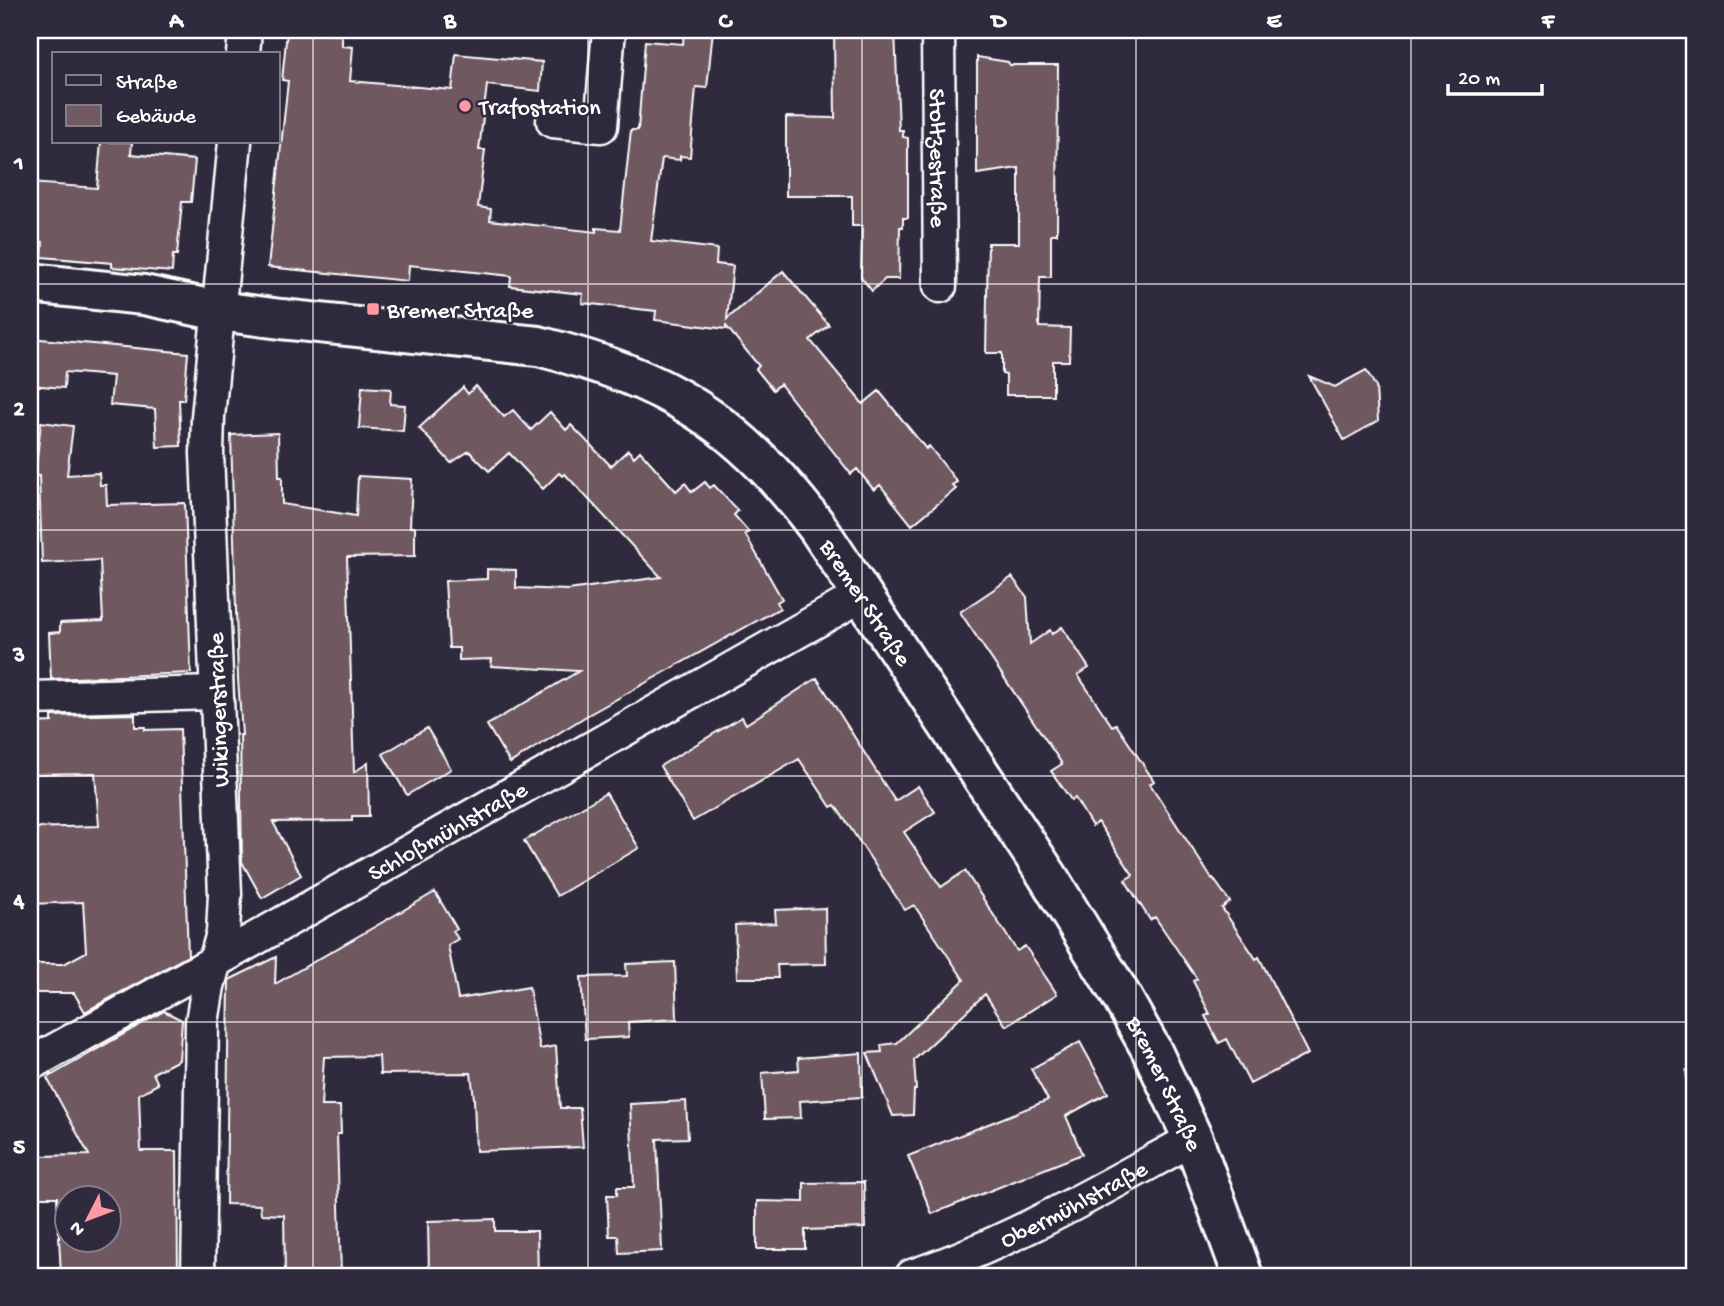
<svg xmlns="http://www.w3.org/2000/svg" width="1724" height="1306" font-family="'Gochi Hand',sans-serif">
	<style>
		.green { fill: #5f6b60; stroke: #afb5b0; stroke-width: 2 }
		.building { fill: #705960; stroke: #fff; stroke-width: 2; fill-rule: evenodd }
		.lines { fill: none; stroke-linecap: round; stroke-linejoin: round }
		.street-casing { stroke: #fff; stroke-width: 37 }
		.secondary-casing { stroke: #fff; stroke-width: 44 }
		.street { stroke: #2f2a3d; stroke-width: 32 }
		.secondary { stroke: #2f2a3d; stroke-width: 38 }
		.grid { fill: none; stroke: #fff; stroke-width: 2; stroke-opacity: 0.55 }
		.poi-dot { fill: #ff9aa2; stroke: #2f2a3d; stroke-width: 2.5 }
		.labels { text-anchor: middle; stroke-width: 5; stroke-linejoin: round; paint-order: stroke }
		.poi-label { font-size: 24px; fill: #fff; stroke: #2f2a3d; text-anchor: start }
		.street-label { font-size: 24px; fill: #fff; stroke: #2f2a3d }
		.neatline { fill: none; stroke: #fff; stroke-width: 2.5 }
		.grid-label { font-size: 23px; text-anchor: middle; font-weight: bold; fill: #fff }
	</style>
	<rect width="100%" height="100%" fill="#2f2a3d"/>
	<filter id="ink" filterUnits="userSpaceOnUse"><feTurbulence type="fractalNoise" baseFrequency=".0143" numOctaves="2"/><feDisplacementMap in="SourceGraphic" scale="14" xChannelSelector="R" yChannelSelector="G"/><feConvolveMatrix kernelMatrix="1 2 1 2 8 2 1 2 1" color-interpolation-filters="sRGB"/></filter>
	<g filter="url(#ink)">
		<!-- green -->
		<path class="green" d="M1686,1070H1694V1195Z"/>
		<!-- building -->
		<path class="building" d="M684,30H713L707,88L696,87L690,157L680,156V160L662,158L651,241L717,249L716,264L733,266L727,319L783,271L829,325L810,340L863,404L879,391L926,449L929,446L957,482L952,485L956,489L912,525L880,485L874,490L857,469L851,474L780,384L773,390L756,369L759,366L726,326V329L655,320L656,311L582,303L583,294L510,286L511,276L409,265L408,281L268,267L288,81L282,80L287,31L342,35V46L353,47L350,81L452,90L456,54L542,62L540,91L487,85L479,150H485L478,207L491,209L490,220L596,232V228L620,230L631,130H638L645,41L683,44Z
			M834,30H895L899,130H903V137L908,138V218H903V227H900L899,279H885L872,291L861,277L862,226H852V196H786V117L835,118Z
			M977,57L1008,62L1010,65H1058L1057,234H1051V277H1040L1039,327L1070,328L1069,361H1053V395H1006V375L1002,374V353H986L988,243H1019V168L977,174Z
			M101,142H132L131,154L195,160L191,202H182L177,255H173L172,272L112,267V263L42,257L43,242L30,240V183L97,188Z
			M30,338L188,353L184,400H179L181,446L157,447L155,409L110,405L113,376L65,372L64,388L30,385Z
			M1366,370L1376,387L1378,421L1344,440L1309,376L1335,387Z
			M476,386L504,417L513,410L531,430L550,412L566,430L571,425L611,466L628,450L634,457L640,451L676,491L685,483L692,492L705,482L710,488L714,485L738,511L734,515L749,532L745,534L782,599L777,602L780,608L588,715L510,763L487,725L579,671L491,666L492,659L459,660V648H449L445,581L487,579V569L516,570V588L568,590L661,577L565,474L563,476L559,473L543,489L509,453L489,471L469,451L451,463L419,428L463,387L468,394Z
			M362,387L391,389L390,404L405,405L403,431L359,428Z
			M41,422L73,426L67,475L99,473L100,485H106L107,505L185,503L191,673L51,679L49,633L60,632V623L103,621L100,560L42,563L39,476H35Z
			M278,433L279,477H282V504L356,516L358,476L412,479L410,527H415V556L347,557L354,772L368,763L369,816H352V821L273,822L301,875L262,898L242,862L240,735H242L238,679L231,435Z
			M1012,577L1027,597L1030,644L1050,630L1052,634L1062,627L1089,668L1078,675L1112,726L1116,724L1154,781L1150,784L1212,879L1213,878L1230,902L1222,908L1256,959L1259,957L1308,1054L1250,1084L1227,1039L1219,1043L1205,1016L1210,1014L1193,981L1197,979L1155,917L1150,920L1125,880L1133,875L1098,822L1092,826L1075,798L1071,800L1051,771L1062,764L960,612Z
			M817,678L895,801L918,786L935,812L904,832L941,887L965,871L1017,951L1025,946L1057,994L1006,1026L985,994L914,1060L916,1090H914L913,1115L893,1116L867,1053L882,1052L881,1045L897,1043L964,980L914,905L905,910L835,805L831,807L799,759L693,821L660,766L742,717L746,724Z
			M135,714V727H145V730L180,729L188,956L85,1012L74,993H30V964H64L86,952L83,902L30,904V828L99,826L95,773L30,774V723L52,722V716Z
			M427,728L451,769L407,795L383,754Z
			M606,793L639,848L557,896L524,841Z
			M435,892L457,929L453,931L458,939L448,945L458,999L529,987L540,1049L556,1046L560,1108H580L583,1147L476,1151L474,1099L471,1073L380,1074L379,1056L324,1057L321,1106H340L341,1134H337L341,1276H285L284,1215L261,1214L260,1205L226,1204L229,980L276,957L275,984Z
			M825,908L826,964L777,965L778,978H737L735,925L776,923L775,910Z
			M675,962L677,1019L628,1022L629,1037L585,1039L581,977L627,976L626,964Z
			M164,1011L182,1020L179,1060L153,1073L158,1084L139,1094L141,1151H177L178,1276H61L57,1197H38L37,1156L89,1155L47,1078ZM66,1198H108V1240H66Z
			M1080,1042L1108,1093L1066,1116L1082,1154L932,1214L908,1156L1048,1100L1031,1069Z
			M861,1053L862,1097L800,1101L801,1118L765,1119L762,1073L799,1070L798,1058Z
			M686,1101L688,1138L657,1139L662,1251L619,1253L618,1236H609L607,1195H617V1187H634L630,1104Z
			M864,1182L865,1228L805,1230V1249H757V1201L804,1202V1183Z
			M495,1219V1231H537L538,1276H429L428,1221Z"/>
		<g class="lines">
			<defs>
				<g id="street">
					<path id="s1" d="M938,30L940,286"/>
					<path d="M243,54L245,30"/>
					<path d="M553,121L601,126L609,30"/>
					<path d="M30,698L216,693"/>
					<path id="s2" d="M30,1064L214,962L862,595"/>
					<path d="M198,1276L202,1022L208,986L223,933L225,894L207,453L208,417L235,142"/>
					<path id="s3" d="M912,1276C1012,1242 1101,1189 1193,1139"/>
				</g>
				<g id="secondary">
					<path id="s4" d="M30,283L144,295L219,311L281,319L538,346C666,378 739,422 818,528L1047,875L1120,994L1152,1051L1193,1139L1243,1276"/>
				</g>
			</defs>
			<!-- street casing -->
			<use href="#street" class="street-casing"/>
			<!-- secondary casing -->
			<use href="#secondary" class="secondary-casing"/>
			<!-- street -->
			<use href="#street" class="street"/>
			<!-- secondary -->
			<use href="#secondary" class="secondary"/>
		</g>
	</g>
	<!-- grid -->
	<path class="grid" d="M313,30V1276M588,30V1276M862,30V1276M1136,30V1276M1411,30V1276M30,284H1694M30,530H1694M30,776H1694M30,1022H1694"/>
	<!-- markers -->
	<g class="poi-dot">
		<circle cx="465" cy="106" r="7"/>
		<rect x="366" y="302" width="14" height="14" rx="3.5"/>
	</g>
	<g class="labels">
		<!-- poi labels -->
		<g class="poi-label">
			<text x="479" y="114">Trafostation</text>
			<text x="387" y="317">Bremer Straße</text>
		</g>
		<!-- street labels -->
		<g class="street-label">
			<text dy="8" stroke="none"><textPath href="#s1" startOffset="128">Stoltzestraße</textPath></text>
			<text dy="8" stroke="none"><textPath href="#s4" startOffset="943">Bremer Straße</textPath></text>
			<text transform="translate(217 710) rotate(-92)" y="8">Wikingerstraße</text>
			<text dy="8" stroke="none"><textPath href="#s2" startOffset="478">Schloßmühlstraße</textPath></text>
			<text dy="8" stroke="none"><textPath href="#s4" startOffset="1510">Bremer Straße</textPath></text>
			<text dy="8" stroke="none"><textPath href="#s3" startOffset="177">Obermühlstraße</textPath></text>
		</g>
	</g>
	<!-- margin -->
	<rect width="1724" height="1306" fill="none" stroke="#2f2a3d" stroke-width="77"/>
	<!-- legend -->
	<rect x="52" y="52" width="228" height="91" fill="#2f2a3d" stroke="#827f8b" stroke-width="2"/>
	<rect x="66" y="75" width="35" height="10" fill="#2f2a3d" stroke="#827f8b" stroke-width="2"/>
	<text x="116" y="88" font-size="21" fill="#ffffff">Straße</text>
	<rect x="66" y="105" width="35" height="21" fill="#705960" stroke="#827f8b" stroke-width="2"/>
	<text x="116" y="122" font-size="21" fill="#ffffff">Gebäude</text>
	<!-- north arrow -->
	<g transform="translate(88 1219) rotate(228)"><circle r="33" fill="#2f2a3d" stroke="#827f8b" stroke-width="2"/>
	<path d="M0-5L12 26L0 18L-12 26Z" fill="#ff9aa2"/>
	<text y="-10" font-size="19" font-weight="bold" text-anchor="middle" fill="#ffffff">N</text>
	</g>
	<!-- scale -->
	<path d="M1448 84v10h94v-10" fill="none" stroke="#ffffff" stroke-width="3.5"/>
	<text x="1458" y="84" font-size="21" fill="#ffffff" stroke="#2f2a3d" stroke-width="5" paint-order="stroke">20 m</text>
	<rect x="38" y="38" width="1648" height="1230" class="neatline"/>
	<g class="grid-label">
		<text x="176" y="27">A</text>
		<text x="450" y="27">B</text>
		<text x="725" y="27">C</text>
		<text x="999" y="27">D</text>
		<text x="1274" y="27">E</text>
		<text x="1548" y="27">F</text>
		<text x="19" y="169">1</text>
		<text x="19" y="415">2</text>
		<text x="19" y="661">3</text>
		<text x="19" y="907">4</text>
		<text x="19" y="1153">5</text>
	</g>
</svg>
